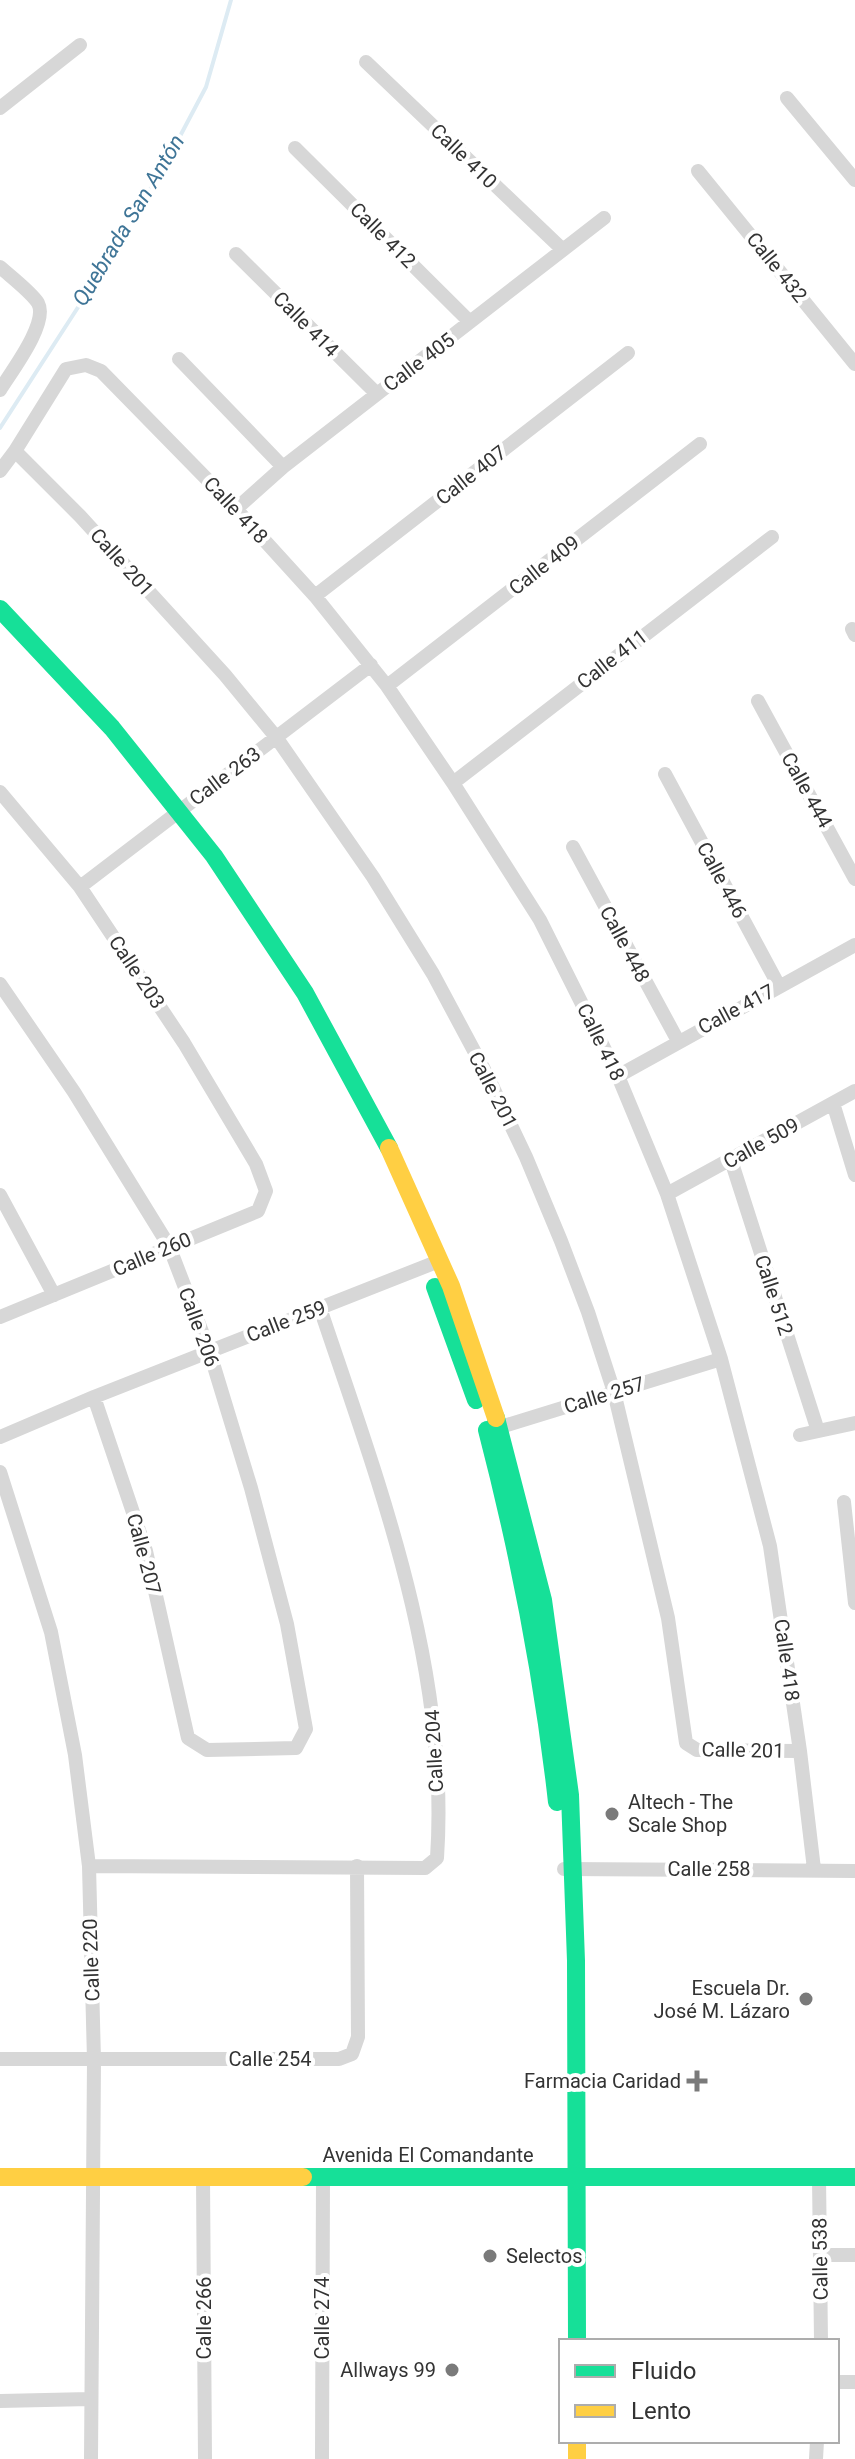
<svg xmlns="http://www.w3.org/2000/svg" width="855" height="2459" font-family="Roboto,sans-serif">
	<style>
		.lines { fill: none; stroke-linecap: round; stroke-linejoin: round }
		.stream { stroke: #ddebf3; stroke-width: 4 }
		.street { stroke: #d7d7d7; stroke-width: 14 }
		.fast { stroke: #16e098; stroke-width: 18 }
		.slow { stroke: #ffcf43; stroke-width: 18 }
		.poi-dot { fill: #7a7a7a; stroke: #fff; stroke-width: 3 }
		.labels { text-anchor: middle; stroke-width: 8; stroke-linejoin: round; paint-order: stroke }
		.street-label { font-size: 20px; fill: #333; stroke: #fff }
		.poi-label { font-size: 20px; fill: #333; stroke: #fff; text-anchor: end }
		.water-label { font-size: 22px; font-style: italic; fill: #3f7597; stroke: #fff }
	</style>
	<rect width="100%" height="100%" fill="#fff"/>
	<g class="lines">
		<!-- stream -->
		<path class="stream" d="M0,428L106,264L169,157L206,87L231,0"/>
		<!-- street -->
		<path class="street" d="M366,62L562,249
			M787,98L855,180
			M0,108L80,45
			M295,148L470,322
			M698,171L855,364
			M236,254L377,394
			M0,267C10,276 31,292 38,303C49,323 11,372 0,390
			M179,359L283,467
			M15,451L80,516L225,675L276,737L373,877L433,974L487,1075L526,1157L561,1241L588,1312L614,1392L668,1618L686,1743L697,1750L800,1751
			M0,471L15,451L66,369L86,365L101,371L236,509L315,596L387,686L453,783L540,920L618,1076L667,1194L721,1359L770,1546L800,1751L814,1869
			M236,509L283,467L604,218
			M315,596L628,353
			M852,629L855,635
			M387,686L700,444
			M758,701L855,879
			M665,774L779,986
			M453,783L772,537
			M0,792L80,887L184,1043L256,1164L266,1191L258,1211L0,1317
			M573,847L678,1041
			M80,887L371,665
			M0,984L74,1092L169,1246L209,1350L251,1488L287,1624L306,1729L296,1748L207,1750L188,1738L146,1551L94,1397
			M618,1076L855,945
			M833,1103L855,1175
			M731,1160L818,1431
			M667,1194L855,1091
			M0,1195L54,1295
			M491,1430L721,1359
			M800,1435L855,1423
			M0,1437L94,1397L439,1261
			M0,1472L51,1632L75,1755L89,1866L94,2060L91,2459
			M844,1502L855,1603
			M89,1866L425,1868L437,1858C450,1669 379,1484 320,1308
			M564,1869L855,1871
			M0,2059H339L352,2054L358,2037L357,1866
			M203,2177L205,2459
			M819,2177L821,2341
			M820,2255H855
			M837,2382H855
			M0,2401L90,2399
			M322,2459L323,2177
			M816,2459L817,2441"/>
		<!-- fast -->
		<path class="fast" d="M0,609L112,728L214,856L305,993L389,1148
			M435,1287L476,1400
			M496,1418L543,1600L570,1795L576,1961L577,2341
			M487,1430C519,1553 543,1676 557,1802
			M303,2177H855"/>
		<!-- slow -->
		<path class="slow" d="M389,1148L451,1286L496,1418
			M0,2177H303
			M577,2441V2459"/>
	</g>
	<!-- markers -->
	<g class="poi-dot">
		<circle cx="612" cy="1814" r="8"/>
		<circle cx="806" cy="1999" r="8"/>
		<path d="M693 2069h8v8h8v8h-8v8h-8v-8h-8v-8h8z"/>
		<circle cx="490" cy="2256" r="8"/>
		<circle cx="452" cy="2370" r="8"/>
	</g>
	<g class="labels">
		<!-- street labels -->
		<g class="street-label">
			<text transform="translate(464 156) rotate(44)" y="7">Calle 410</text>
			<text transform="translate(383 235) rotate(45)" y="7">Calle 412</text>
			<text transform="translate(777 267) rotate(51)" y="7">Calle 432</text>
			<text transform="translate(306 324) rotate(45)" y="7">Calle 414</text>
			<text transform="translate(419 362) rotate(-37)" y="7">Calle 405</text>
			<text transform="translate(471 475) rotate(-38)" y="7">Calle 407</text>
			<text transform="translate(236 510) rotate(47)" y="7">Calle 418</text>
			<text transform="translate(122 562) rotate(48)" y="7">Calle 201</text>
			<text transform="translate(544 565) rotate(-38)" y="7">Calle 409</text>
			<text transform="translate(612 659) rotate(-38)" y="7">Calle 411</text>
			<text transform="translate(225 776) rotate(-37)" y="7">Calle 263</text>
			<text transform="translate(807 790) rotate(61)" y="7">Calle 444</text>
			<text transform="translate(722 880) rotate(62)" y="7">Calle 446</text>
			<text transform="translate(625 944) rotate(62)" y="7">Calle 448</text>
			<text transform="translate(137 972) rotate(56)" y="7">Calle 203</text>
			<text transform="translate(736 1009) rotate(-28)" y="7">Calle 417</text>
			<text transform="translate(601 1042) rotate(64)" y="7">Calle 418</text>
			<text transform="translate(493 1090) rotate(63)" y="7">Calle 201</text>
			<text transform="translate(761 1143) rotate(-29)" y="7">Calle 509</text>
			<text transform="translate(152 1254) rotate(-23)" y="7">Calle 260</text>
			<text transform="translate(774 1295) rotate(72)" y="7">Calle 512</text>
			<text transform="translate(286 1321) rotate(-21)" y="7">Calle 259</text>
			<text transform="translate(199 1327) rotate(70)" y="7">Calle 206</text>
			<text transform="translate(604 1395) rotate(-17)" y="7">Calle 257</text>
			<text transform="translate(144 1554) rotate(75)" y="7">Calle 207</text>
			<text transform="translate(787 1660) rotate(82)" y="7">Calle 418</text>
			<text transform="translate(743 1750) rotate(1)" y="7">Calle 201</text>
			<text transform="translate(434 1751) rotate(-93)" y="7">Calle 204</text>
			<text x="709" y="1876">Calle 258</text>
			<text transform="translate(91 1960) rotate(-92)" y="7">Calle 220</text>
			<text x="270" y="2066">Calle 254</text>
			<text x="428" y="2162">Avenida El Comandante</text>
			<text transform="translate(820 2259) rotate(-91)" y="7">Calle 538</text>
			<text transform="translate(204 2318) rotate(-90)" y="7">Calle 266</text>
			<text transform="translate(322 2318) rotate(-90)" y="7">Calle 274</text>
		</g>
		<!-- poi labels -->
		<g class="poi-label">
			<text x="628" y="1809" text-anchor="start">Altech - The<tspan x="628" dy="23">Scale Shop</tspan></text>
			<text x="790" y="1995">Escuela Dr.<tspan x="790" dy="23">José M. Lázaro</tspan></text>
			<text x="681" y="2088">Farmacia Caridad</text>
			<text x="506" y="2263" text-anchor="start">Selectos</text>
			<text x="436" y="2377">Allways 99</text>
		</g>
		<!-- water labels -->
		<g class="water-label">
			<text transform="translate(128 220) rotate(-59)" y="8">Quebrada San Antón</text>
		</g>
	</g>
	<!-- legend -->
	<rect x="559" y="2339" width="280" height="104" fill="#ffffff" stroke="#adadad" stroke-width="2"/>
	<rect x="575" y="2365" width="40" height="12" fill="#16e098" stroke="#adadad" stroke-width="2"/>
	<text x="631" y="2379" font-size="24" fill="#333333">Fluido</text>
	<rect x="575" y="2405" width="40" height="12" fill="#ffcf43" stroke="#adadad" stroke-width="2"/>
	<text x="631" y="2419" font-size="24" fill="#333333">Lento</text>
</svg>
